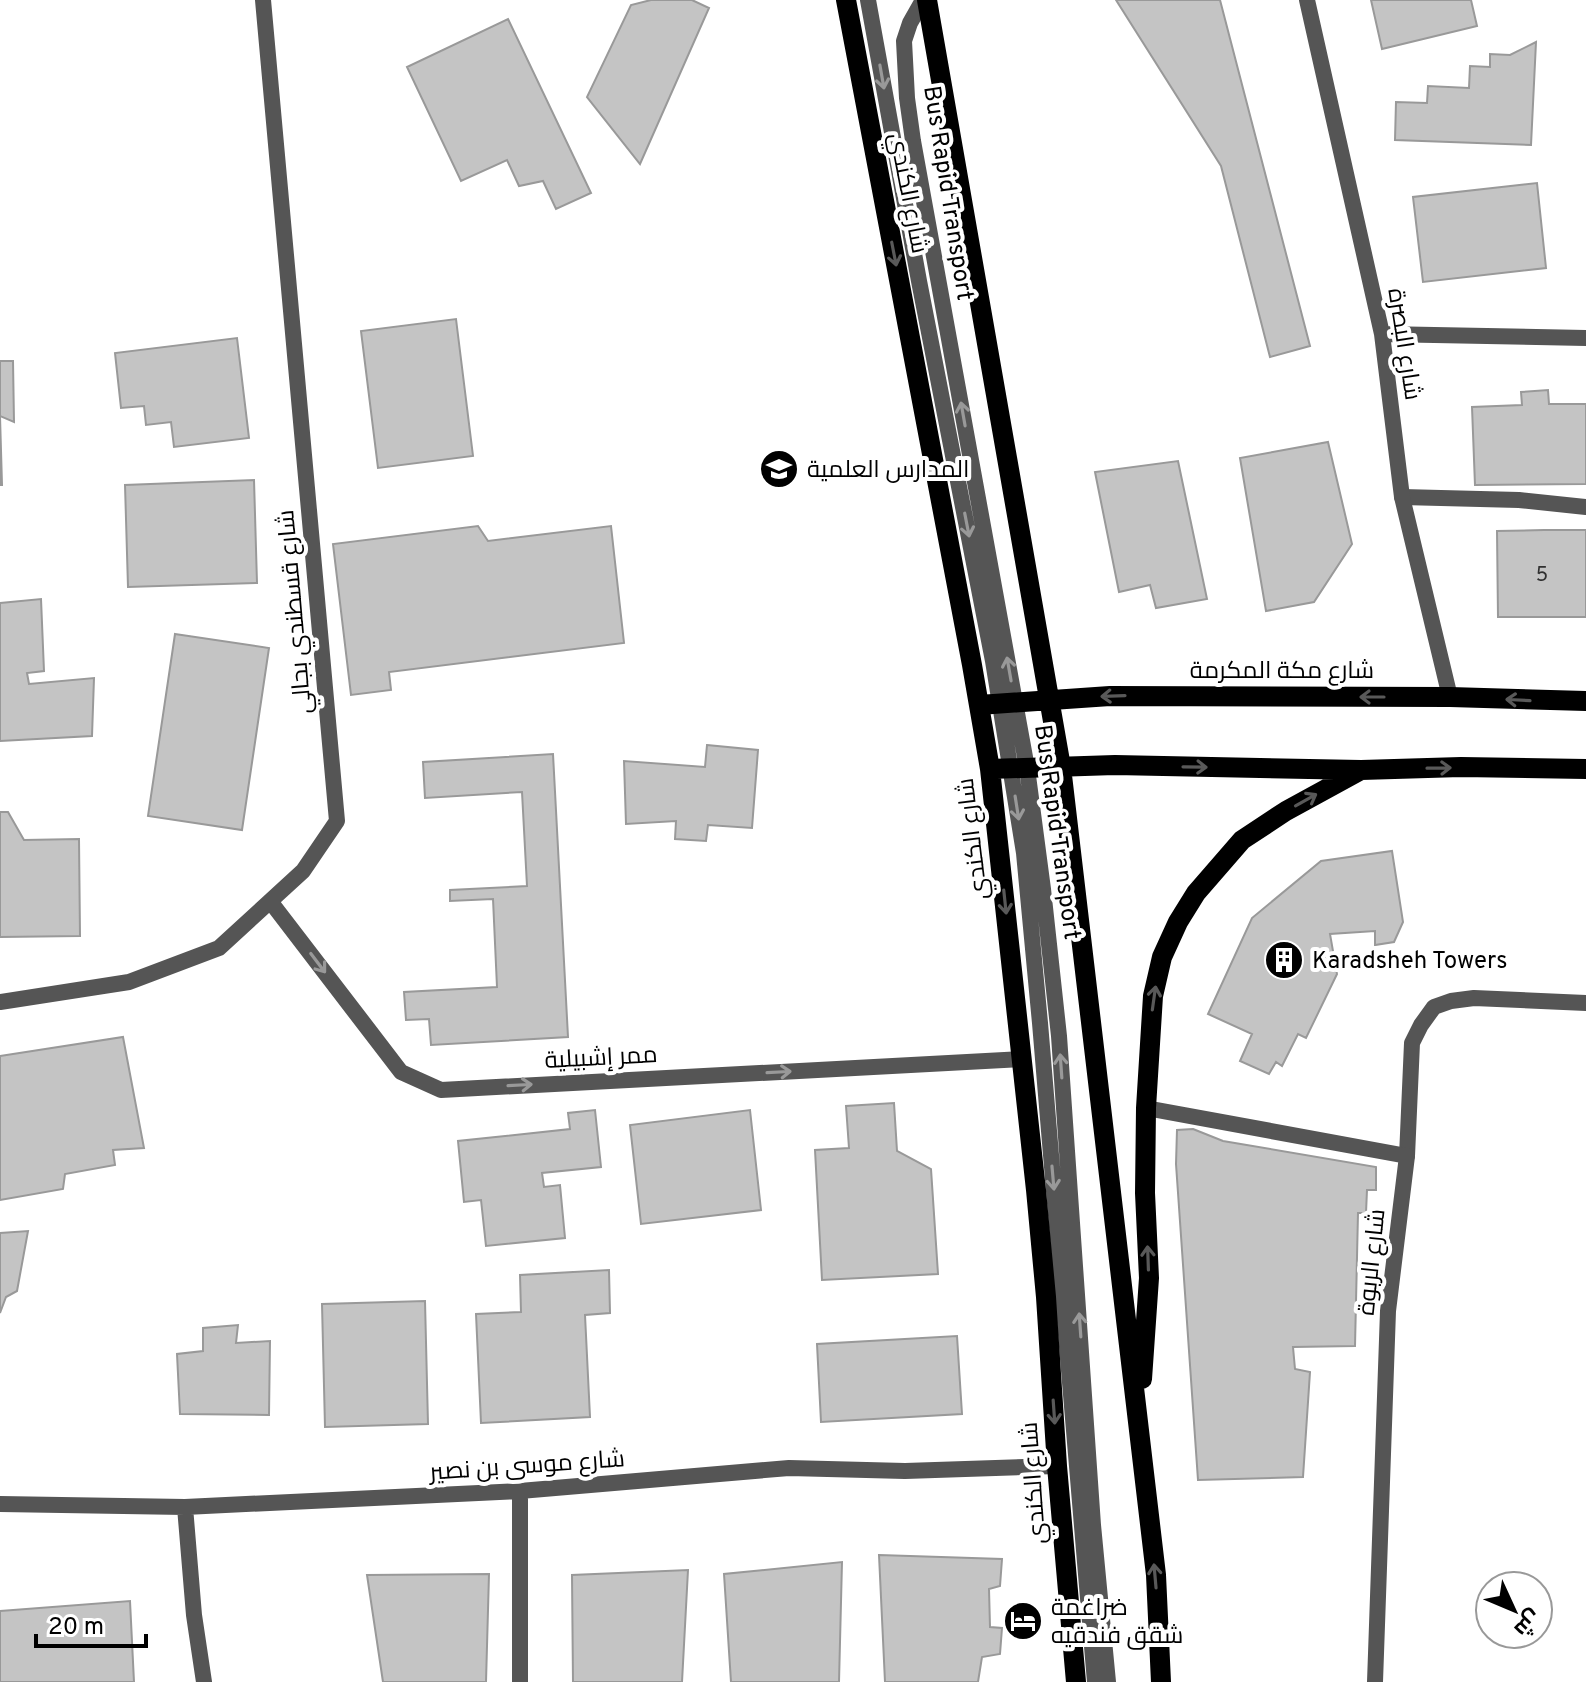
<svg xmlns="http://www.w3.org/2000/svg" width="1586" height="1682" font-family="Overpass,Cairo,sans-serif">
	<style>
		.building { fill: #c4c4c4; stroke: #999; stroke-width: 2 }
		.lines { fill: none; stroke-linecap: round; stroke-linejoin: round }
		.lane { stroke: #555; stroke-width: 16 }
		.street { stroke: #555; stroke-width: 16 }
		.primary { stroke: #000; stroke-width: 20 }
		.oneway { stroke: #999 }
		.oneway2 { stroke: #595959 }
		.labels { text-anchor: middle; stroke-width: 8; stroke-linejoin: round; paint-order: stroke }
		.number-label { font-size: 20px; fill: #313131 }
		.street-label { font-size: 24px; fill: #000; stroke: #fff }
		.poi-label { font-size: 24px; fill: #000; stroke: #fff; text-anchor: start }
	</style>
	<rect width="100%" height="100%" fill="#fff"/>
	<!-- building -->
	<path class="building" d="M651,0H692L709,8L640,164L587,97L631,5Z
		M1116,0H1220L1310,346L1270,357L1221,166Z
		M1371,0H1471L1477,26L1382,49Z
		M508,19L591,193L556,209L543,181L519,186L507,160L461,181L407,67Z
		M1536,42L1531,145L1395,140L1396,102L1427,103L1428,86L1469,88L1470,66L1490,67V54L1510,55Z
		M1537,183L1546,268L1423,282L1413,197Z
		M456,319L473,456L378,468L361,331Z
		M237,338L249,438L174,447L171,422L146,425L144,406L121,408L115,353Z
		M0,361H13L14,422L0,416L2,485H0Z
		M1548,390L1549,404H1586V484L1475,485L1472,407L1522,405L1521,392Z
		M1328,442L1352,544L1314,602L1266,611L1240,458Z
		M1178,461L1207,599L1156,608L1150,585L1119,592L1095,472Z
		M254,480L257,583L128,587L125,485Z
		M478,526L488,541L611,526L624,643L389,672L391,690L351,695L333,544Z
		M1544,530H1586V617H1498L1497,531Z
		M41,599L44,671L27,673L29,684L94,678L92,736L0,741V603Z
		M175,634L269,648L242,830L148,816Z
		M707,745L758,750L752,828L708,825L706,841L675,839L676,821L626,824L624,761L705,767Z
		M553,754L568,1037L431,1045L429,1019L406,1020L404,992L497,987L493,899L450,901V890L527,886L522,792L425,798L423,762Z
		M0,812H8L24,840L79,839L80,936L0,937Z
		M1392,851L1403,922L1394,942L1375,945V931L1330,934L1337,974L1306,1038L1298,1034L1282,1066L1276,1062L1269,1074L1240,1061L1252,1034L1208,1014L1252,918L1321,861Z
		M123,1037L144,1148L113,1150L115,1165L65,1174L63,1189L0,1200V1056Z
		M894,1103L897,1151L931,1169L938,1274L822,1280L815,1150L849,1148L846,1106Z
		M595,1110L601,1167L542,1173L544,1187L560,1185L565,1238L486,1246L481,1200L464,1202L458,1141L570,1129L568,1113Z
		M750,1110L761,1210L641,1224L630,1125Z
		M1193,1129L1223,1141L1376,1167V1190H1367L1366,1213H1358L1355,1346L1293,1347L1295,1369L1310,1372L1303,1477L1198,1480L1176,1164L1177,1130Z
		M28,1231L17,1291L6,1297L0,1313V1233Z
		M609,1270L610,1313L585,1315L590,1417L481,1423L476,1314L521,1312L520,1275Z
		M425,1301L428,1424L325,1427L322,1304Z
		M238,1325L236,1343L270,1341L269,1415L180,1414L177,1354L203,1351V1328Z
		M957,1336L962,1414L821,1422L817,1344Z
		M879,1555L1002,1559L1000,1586L989,1589L990,1627L1002,1628L1000,1654L982,1657L978,1682H885Z
		M842,1562L839,1682H731L724,1574Z
		M688,1570L682,1682H573L572,1575Z
		M489,1574L486,1682H383L367,1575Z
		M130,1601L134,1682H0V1611Z"/>
	<g class="lines">
		<!-- lane -->
		<path class="lane" d="M868,0L919,281L993,661L1024,853L1040,1023L1095,1682
			M923,0L910,23L904,41L907,98L913,141L1027,768L1043,889L1059,1036L1093,1525L1108,1682
			M1402,497L1519,500L1586,507
			M1407,1156L1412,1043L1421,1025L1434,1007L1451,1001L1474,998L1586,1003"/>
		<!-- street -->
		<path class="street" d="M1307,0L1382,334L1402,497L1450,697
			M1382,334L1586,338
			M270,901L401,1072L441,1090L1023,1059
			M0,1002L129,982L219,948L303,871L337,821L263,0
			M1146,1108L1407,1156L1388,1311L1375,1682
			M0,1504L185,1507L520,1491L789,1468L905,1471L1057,1466
			M185,1507L194,1615L204,1682
			M520,1682V1491"/>
		<!-- primary -->
		<path class="primary" d="M846,0L972,665L990,769L1036,1190L1046,1297L1057,1466L1076,1682
			M927,0L1061,767L1156,1575L1161,1682
			M979,705L1110,696L1450,697L1586,701
			M990,769L1115,765L1361,770L1461,767L1586,769
			M1142,1379L1149,1278L1145,1193L1146,1108L1153,996L1162,957L1178,922L1196,893L1242,840L1286,811L1361,770"/>
	</g>
	<!-- one-way arrows -->
	<defs><path id="oneway-shaft" d="M-6 0H5M1.5-3L5.5 0L1.5 3" fill="none" stroke-width="1.6" stroke-linecap="round" stroke-linejoin="round" transform="scale(2)"/></defs>
	<g class="oneway">
		<use href="#oneway-shaft" transform="translate(882 77) rotate(80)"/>
		<use href="#oneway-shaft" transform="translate(963 414) rotate(-100)"/>
		<use href="#oneway-shaft" transform="translate(967 525) rotate(79)"/>
		<use href="#oneway-shaft" transform="translate(1009 669) rotate(-100)"/>
		<use href="#oneway-shaft" transform="translate(1017 808) rotate(81)"/>
		<use href="#oneway-shaft" transform="translate(318 963) rotate(53)"/>
		<use href="#oneway-shaft" transform="translate(1061 1066) rotate(-94)"/>
		<use href="#oneway-shaft" transform="translate(779 1072) rotate(-3)"/>
		<use href="#oneway-shaft" transform="translate(520 1085) rotate(-3)"/>
		<use href="#oneway-shaft" transform="translate(1053 1178) rotate(85)"/>
		<use href="#oneway-shaft" transform="translate(1080 1325) rotate(-94)"/>
	</g>
	<g class="oneway2">
		<use href="#oneway-shaft" transform="translate(894 254) rotate(79)"/>
		<use href="#oneway-shaft" transform="translate(1113 696) rotate(178)"/>
		<use href="#oneway-shaft" transform="translate(1372 697) rotate(-180)"/>
		<use href="#oneway-shaft" transform="translate(1518 700) rotate(-177)"/>
		<use href="#oneway-shaft" transform="translate(1195 767) rotate(1)"/>
		<use href="#oneway-shaft" transform="translate(1439 768) rotate(-1)"/>
		<use href="#oneway-shaft" transform="translate(1306 800) rotate(-29)"/>
		<use href="#oneway-shaft" transform="translate(1005 902) rotate(84)"/>
		<use href="#oneway-shaft" transform="translate(1154 998) rotate(-82)"/>
		<use href="#oneway-shaft" transform="translate(1148 1258) rotate(-92)"/>
		<use href="#oneway-shaft" transform="translate(1054 1412) rotate(86)"/>
		<use href="#oneway-shaft" transform="translate(1155 1576) rotate(-95)"/>
	</g>
	<!-- icons -->
	<defs>
		<symbol id="school-disc" viewBox="-11 -11 22 22"><circle r="9.5" fill="#000" stroke="#fff"/><path d="M0-5L7-2L0 1L-7-2ZM-4 1L0 2.5L4 1V4Q0 6-4 4Z" fill="#fff"/></symbol>
		<symbol id="building-disc" viewBox="-11 -11 22 22"><circle r="9.5" fill="#000" stroke="#fff"/><path d="M-4-6H4V6H1V3H-1V6H-4ZM-2.5-4.3h1.7v1.8h-1.7ZM.8-4.3h1.7v1.8H.8ZM-2.5-1h1.7V.8h-1.7ZM.8-1h1.7V.8H.8Z" fill="#fff"/></symbol>
		<symbol id="hotel-disc" viewBox="-11 -11 22 22"><circle r="9.5" fill="#000" stroke="#fff"/><path d="M-6-4.5h1.5V1H6V5H4.5V3h-9V5H-6ZM-4 0a1.8 1.8 0 1 1 3.6 0ZM.5 0V-2.5h3Q6-2.5 6 0Z" fill="#fff"/></symbol>
	</defs>
	<g fill-rule="evenodd">
		<use href="#school-disc" x="757" y="447" width="44" height="44"/>
		<use href="#building-disc" x="1262" y="938" width="44" height="44"/>
		<use href="#hotel-disc" x="1001" y="1599" width="44" height="44"/>
	</g>
	<g class="labels">
		<!-- number labels -->
		<g class="number-label">
			<text x="1542" y="581">5</text>
		</g>
		<!-- street labels -->
		<g class="street-label">
			<text transform="translate(909 193) rotate(79)" y="8">شارع الكندي</text>
			<text transform="translate(949 193) rotate(81)" y="8">Bus Rapid Transport</text>
			<text transform="translate(1405 344) rotate(81)" y="8">شارع البصرة</text>
			<text transform="translate(294 612) rotate(-95)" y="8">شارع قسطندي بجالي</text>
			<text x="1282" y="678">شارع مكة المكرمة</text>
			<text transform="translate(1058 832) rotate(82)" y="8">Bus Rapid Transport</text>
			<text transform="translate(972 839) rotate(-97)" y="8">شارع الكندي</text>
			<text transform="translate(601 1057) rotate(-3)" y="8">ممر إشبيلية</text>
			<text transform="translate(1371 1262) rotate(-84)" y="8">شارع الربوة</text>
			<text transform="translate(527 1465) rotate(-4)" y="8">شارع موسى بن نصير</text>
			<text transform="translate(1033 1483) rotate(-94)" y="8">شارع الكندي</text>
		</g>
		<!-- poi labels -->
		<g class="poi-label">
			<text x="807" y="477">المدارس العلمية</text>
			<text x="1312" y="968">Karadsheh Towers</text>
			<text x="1051" y="1615">ضراغمة<tspan x="1051" dy="28">شقق فندقيه</tspan></text>
		</g>
	</g>
	<!-- north arrow -->
	<g transform="translate(1514 1610) rotate(134)"><circle r="38" fill="#ffffff" stroke="#999999" stroke-width="2"/>
	<path d="M0-6L14 30L0 20L-14 30Z" fill="#000000"/>
	<text y="-12" font-size="22" font-weight="bold" text-anchor="middle" fill="#000000">ش</text>
	</g>
	<!-- scale -->
	<path d="M36 1634v12h110v-12" fill="none" stroke="#000000" stroke-width="4"/>
	<text x="48" y="1634" font-size="24" fill="#000000" stroke="#ffffff" stroke-width="6" paint-order="stroke">20 m</text>
</svg>
